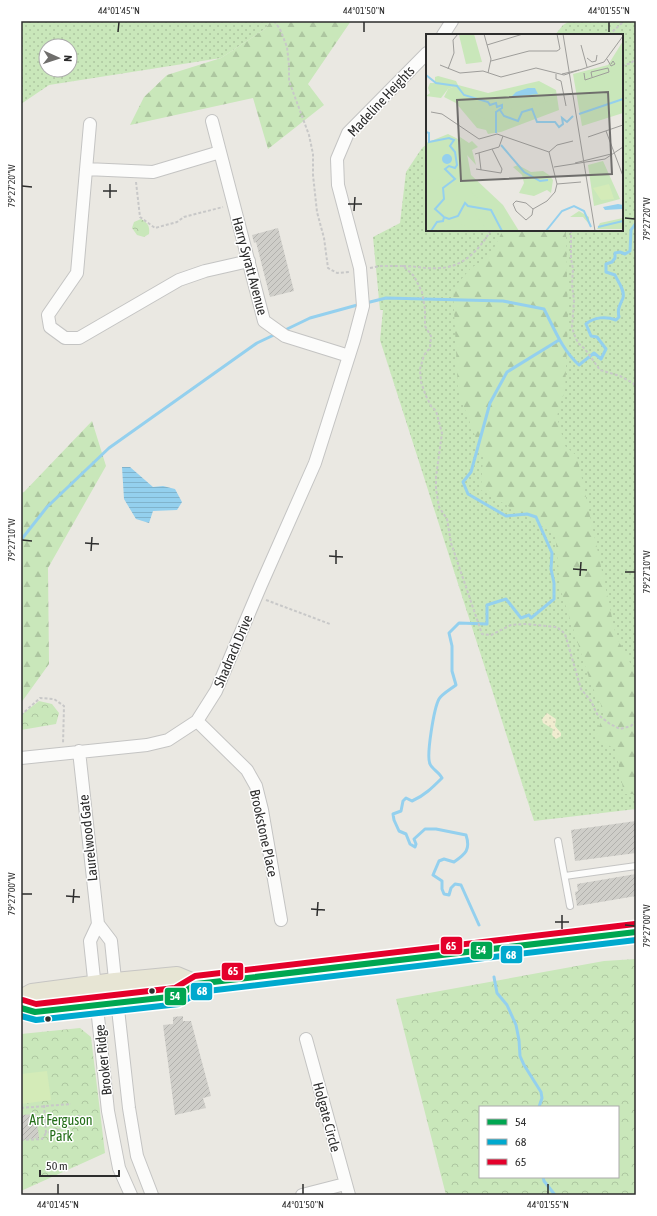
<svg xmlns="http://www.w3.org/2000/svg" width="657" height="1216" font-family="'Asap Condensed',sans-serif">
	<style>
		.grass { fill: url(#grass-dots); fill-rule: evenodd }
		.forest { fill: url(#forest-firs) }
		.sand { fill: url(#sand-dots) }
		.park { fill: url(#park-crowns); fill-rule: evenodd }
		.pitch { fill: #d4ebb8 }
		.water { fill: url(#water-rules) }
		.lines { fill: none; stroke-linecap: round; stroke-linejoin: round }
		.stream { stroke: #94d0ee; stroke-width: 3 }
		.building { fill: url(#building-hatch) }
		.service-casing { stroke: #c4c4c3; stroke-width: 8 }
		.minor-casing { stroke: #c4c4c3; stroke-width: 14 }
		.primary-casing { stroke: #c6c5c3; stroke-width: 20 }
		.path { stroke: #c8c8c8; stroke-width: 2; stroke-dasharray: 3 2; stroke-linecap: butt }
		.service { stroke: #fcfcfb; stroke-width: 6 }
		.minor { stroke: #fcfcfb; stroke-width: 12 }
		.primary { stroke: #e7e5d4; stroke-width: 18 }
		.bus-1-casing { stroke: #fff; stroke-width: 9 }
		.bus-2-casing { stroke: #fff; stroke-width: 9 }
		.bus-3-casing { stroke: #fff; stroke-width: 9 }
		.bus-1 { stroke: #00a651; stroke-width: 6 }
		.bus-2 { stroke: #00a9ce; stroke-width: 6 }
		.bus-3 { stroke: #e4002b; stroke-width: 6 }
		.ticks { fill: none; stroke: #2d2d2d; stroke-width: 1.5 }
		.bus-dot { fill: #2d2d2d; stroke: #fff; stroke-width: 1.5 }
		.labels { text-anchor: middle; stroke-width: 3; stroke-linejoin: round; paint-order: stroke }
		.street-label { font-size: 14px; fill: #2d2d2d; stroke: #fff }
		.park-label { font-size: 14px; fill: #246e18; stroke: #fff }
		.inset-river { fill: none; stroke: #94d0ee; stroke-width: 2 }
		.inset-road { fill: none; stroke: #9e9d9a; stroke-width: 1 }
		.view { fill: #6f6e6c; fill-opacity: 0.15; stroke: #6f6e6c; stroke-width: 2 }
		.inset-edge { fill: none; stroke: #2d2d2d; stroke-width: 2 }
		.line-badge { stroke: #fff; stroke-width: 1.5 }
		.badge-label { font-size: 11px; text-anchor: middle; font-weight: bold; fill: #fff }
		.neatline { fill: none; stroke: #2d2d2d; stroke-width: 1.5 }
		.ticks-label { font-size: 10px; text-anchor: middle; fill: #2d2d2d }
	</style>
	<defs>
		<pattern id="grass-dots" width="8" height="8" patternUnits="userSpaceOnUse"><rect width="8" height="8" fill="#c9e7ba"/><path d="M2 2h.1M6 6h.1" fill="none" stroke="#adc6a0" stroke-width="1.8" stroke-linecap="round"/></pattern>
		<pattern id="forest-firs" width="22" height="20" patternUnits="userSpaceOnUse"><rect width="22" height="20" fill="#c9e7ba"/><path d="M5 1l3.5 6h-7zM16 11l3.5 6h-7z" fill="#adc6a0"/></pattern>
		<pattern id="sand-dots" width="8" height="8" patternUnits="userSpaceOnUse"><rect width="8" height="8" fill="#f0ecd0"/><path d="M2 2h.1M6 6h.1" fill="none" stroke="#cecbb3" stroke-width="1.8" stroke-linecap="round"/></pattern>
		<pattern id="park-crowns" width="20" height="18" patternUnits="userSpaceOnUse"><rect width="20" height="18" fill="#c9e7ba"/><path d="M2 6a3 3 0 1 1 6 0M12 15a3 3 0 1 1 6 0" fill="none" stroke="#adc6a0"/></pattern>
		<pattern id="water-rules" width="6" height="5" patternUnits="userSpaceOnUse"><rect width="6" height="5" fill="#94d0ee"/><path d="M0 2.5h6" fill="none" stroke="#80b3cc"/></pattern>
		<pattern id="building-hatch" width="6" height="6" patternUnits="userSpaceOnUse"><rect width="6" height="6" fill="#cfcec9"/><path d="M-1 1l2-2M0 6l6-6M5 7l2-2" fill="none" stroke="#b2b1ad"/></pattern>
	</defs>
	<rect width="100%" height="100%" fill="#eae8e2"/>
	<!-- grass -->
	<path class="grass" d="M21,21H271L265,29L221,58L49,85L21,104ZM46,46H70V70H46Z
		M570,21H636V809L534,821L380,340L383,310H380L373,237L400,223L406,172L422,148L427,144V230H622V35H555L563,25Z"/>
	<!-- forest -->
	<path class="forest" d="M271,21H351L308,84L324,105L268,149L253,98L130,125L144,97L167,75L221,58L265,29Z
		M503,230H566L568,321L565,391L559,407L557,417L565,446L577,456L616,636L636,674V794H624L616,750L596,737L604,711L591,684L561,591L555,534L481,490L483,457L458,391L453,289L471,268L490,256Z
		M92,421L106,466L48,568L49,664L21,703V493L24,492Z"/>
	<!-- sand -->
	<path class="sand" d="M547,713L556,719L555,726L561,733V736L556,739L552,735L553,729L543,723L542,719Z"/>
	<!-- park -->
	<path class="park" d="M141,219C148,223 150,226 149,234L144,237L137,235L132,228L134,222Z
		M39,701L52,704L59,713L56,724L21,730V715Z
		M636,959V1195H446L396,999L604,961ZM480,1107H618V1177H480Z
		M80,1028L91,1037L105,1153L21,1191V1034Z"/>
	<!-- pitch -->
	<path class="pitch" d="M47,1071L51,1100L21,1104V1074Z"/>
	<!-- water -->
	<path class="water" d="M122,467H130L153,487L163,486L175,489L182,502L177,510L153,511L149,523L136,519L124,499Z"/>
	<g class="lines">
		<!-- stream -->
		<path class="stream" d="M366,303L386,298L503,301L544,309C554,328 562,350 579,365L594,353L601,359L606,349L597,337L591,336L586,324C594,317 606,316 616,320L619,317C617,309 620,305 623,298C625,290 618,282 615,275L606,272V264L612,262L615,258V253L620,252L625,254L630,251L631,230L636,223
			M283,331L310,318L361,304
			M21,540L47,507L109,448L257,343L276,334
			M479,925L461,885L455,884L451,888L449,895L444,894L442,889V881L433,875L439,861L444,859L454,862C465,854 471,850 466,835L436,829H425L414,839L416,844L415,847L410,844L406,834L399,831L394,820L393,814L401,811L403,801L406,798L412,801C424,796 433,787 442,778C439,772 432,769 430,764C426,756 434,708 439,699C442,694 451,689 456,685L452,671V646L449,633L459,623L487,624V605L506,599L521,618L529,615L531,618L554,599V583L551,569L552,553L536,517L527,514L506,516L468,494L463,482L471,472L490,403L507,372L559,340
			M494,977L497,993L507,1005L516,1025L519,1040L520,1056L524,1065L541,1092L542,1098L539,1107
			M543,1177L544,1181L555,1195"/>
	</g>
	<!-- building -->
	<path class="building" d="M278,228L294,291L270,297L256,242L254,243L252,235Z
		M636,821V853L575,861L571,830Z
		M636,874V896L577,906L575,892L578,891L577,884Z
		M183,1016V1021H191L211,1096L203,1098L206,1108L175,1115L163,1025L173,1024V1017Z
		M36,1114L39,1138L21,1140V1115Z"/>
	<g class="lines">
		<defs>
			<path id="service" d="M558,841L570,906
				M565,876L636,866"/>
			<path id="minor" d="M443,35L452,21
				M212,121L264,321L285,336L349,356
				M90,124L77,273L48,315L50,327L65,338H79L179,280L205,271L249,261
				M86,169L153,172L220,152
				M197,721L247,770L256,786L262,810L281,920
				M79,751L98,924L90,941L108,1111L119,1168L131,1195
				M21,758L147,745L168,740L197,721L216,691L261,585L315,463L354,340L363,306L360,268L338,185L337,159L348,133L427,53
				M98,924L111,941L119,1018L129,1108L137,1156L152,1195
				M306,1039L349,1195
				M302,1195L345,1184"/>
			<path id="primary" d="M21,999L32,993L115,982L177,976L196,984
				M21,1008L35,1012L178,996L196,984L636,932"/>
		</defs>
		<!-- service casing -->
		<use href="#service" class="service-casing"/>
		<!-- minor casing -->
		<use href="#minor" class="minor-casing"/>
		<!-- primary casing -->
		<use href="#primary" class="primary-casing"/>
		<!-- path -->
		<path class="path" d="M274,21L280,29L287,47L289,65V81L309,135L313,154V175L317,212L324,238L328,268L337,273L350,272
			M609,35L624,21
			M622,66L631,63L636,59
			M136,182L140,217L155,228L177,222L184,217L223,207
			M571,230V258L573,269L572,284L574,301L572,327L574,334L578,343L585,349L600,370L620,376L633,383L636,387
			M403,266C415,266 426,269 438,268C463,268 479,250 491,230
			M370,268L381,266H403L414,276L422,292L425,309V326L431,336L430,348L424,355L420,369L421,382L426,396L431,406L436,411L442,433L436,477V489L439,507L447,519L451,543L482,634L491,635L511,625L525,624L557,627L565,634L581,689L591,701L597,714L610,724L620,729L631,726L636,721
			M266,600L330,624
			M21,715L40,698L54,699L64,706L63,744
			M44,1105L46,1133L72,1126L79,1115
			M21,1108L71,1104
			M21,1140L42,1139L46,1133"/>
		<!-- service -->
		<use href="#service" class="service"/>
		<!-- minor -->
		<use href="#minor" class="minor"/>
		<!-- primary -->
		<use href="#primary" class="primary"/>
		<defs>
			<path id="bus-1" d="M21,1008L35,1012L178,996L196,984L636,932"/>
			<path id="bus-2" d="M21,1016L36,1020L179,1004L199,992L636,940"/>
			<path id="bus-3" d="M23,1000L36,1004L175,988L195,976L635,924"/>
		</defs>
		<!-- bus-1 casing -->
		<use href="#bus-1" class="bus-1-casing"/>
		<!-- bus-2 casing -->
		<use href="#bus-2" class="bus-2-casing"/>
		<!-- bus-3 casing -->
		<use href="#bus-3" class="bus-3-casing"/>
		<!-- bus-1 -->
		<use href="#bus-1" class="bus-1"/>
		<!-- bus-2 -->
		<use href="#bus-2" class="bus-2"/>
		<!-- bus-3 -->
		<use href="#bus-3" class="bus-3"/>
	</g>
	<!-- ticks -->
	<path class="ticks" d="M118,32L119,22M364,32V22M609,32V22M22,186L32,187M103,191H117M110,198V184M348,204H362M354,211L355,197M625,218L635,219M22,540L32,541M85,543L99,544M91,551L92,537M329,556L343,557M336,564V550M573,569L587,570M625,572H635M580,576L581,562M22,894H32M66,896L80,897M73,903L74,889M311,909L325,910M317,916L318,902M555,922H569M625,925L635,926M562,929V915M58,1194V1184M303,1194V1184M548,1194V1184"/>
	<!-- markers -->
	<g class="bus-dot">
		<circle cx="152" cy="991" r="3.5"/>
		<circle cx="48" cy="1019" r="3.5"/>
	</g>
	<g class="labels">
		<!-- street labels -->
		<g class="street-label">
			<text transform="translate(381 101) rotate(-47)" y="5">Madeline Heights</text>
			<text transform="translate(250 266) rotate(75)" y="5">Harry Syratt Avenue</text>
			<text transform="translate(233 651) rotate(-67)" y="5">Shadrach Drive</text>
			<text transform="translate(264 833) rotate(78)" y="5">Brookstone Place</text>
			<text transform="translate(88 838) rotate(-96)" y="5">Laurelwood Gate</text>
			<text transform="translate(103 1060) rotate(-96)" y="5">Brooker Ridge</text>
			<text transform="translate(327 1117) rotate(75)" y="5">Holgate Circle</text>
		</g>
		<!-- park labels -->
		<g class="park-label">
			<text x="61" y="1125">Art Ferguson<tspan x="61" dy="16">Park</tspan></text>
		</g>
	</g>
	<!-- overview -->
	<g transform="translate(426 34)">
		<rect width="197" height="197" fill="#eae8e2"/>
		<path d="M113,47L130,56L133,76L75,98L62,100L60,96L51,94L30,69L18,63L22,55L32,51L62,59ZM22,100L32,105V111L41,120L45,141L77,171L93,197H0V109Z" fill="#c9e7ba"/>
		<path d="M12,42L30,47L32,51L22,55L15,64L0,62L4,59L2,54L4,49H9V43ZM126,59L129,61V65L98,75L93,85L81,88L68,89L46,79L45,74L83,76ZM34,103L43,109L46,107L52,113L46,116L50,131L32,111ZM0,113L8,117L1,120L0,125L14,145L10,148L0,139ZM92,131L105,138L117,137L123,141L127,146L125,159L121,156L108,162L93,159L98,149L96,141L87,133ZM33,147L65,176L78,197H75L68,188L63,176L55,174L49,175V180L62,197H44L41,192L35,190V184L30,178L32,165L27,152ZM153,177L163,183V190L157,183H144ZM197,184L196,195H171L174,189Z" fill="#c9e7ba"/>
		<path d="M48,0L56,28L40,30L33,1ZM197,7V79L156,92L147,40L182,31ZM177,127L194,165L168,172L162,131Z" fill="#c9e7ba"/>
		<path d="M183,150L188,165L175,166L167,154Z" fill="#d4ebb8"/>
		<path d="M102,54H109L112,60L85,63L90,58ZM16 125a5 5 0 1 1 10 0a5 5 0 1 1-10 0ZM192,170L197,171L196,175L179,176L177,173Z" fill="#94d0ee"/>
		<path class="inset-river" d="M0,41L10,49L31,52L38,61L62,68L64,71L70,69L71,73L76,71V74L70,78V99M74,76L78,82L92,87L96,78L106,75L111,88H129L133,93L137,90L136,84L141,88L147,82M153,80L197,65M0,98L3,99V108L23,104L28,106L24,112L29,118L31,131L29,134L23,132L19,135L29,145L17,154L18,165L9,175L18,183M75,111L98,138L114,147L122,146M172,193L197,187M5,197L11,188L17,187L18,183L23,185L32,182L39,169L42,172L65,176L76,197M120,197L136,177L148,172L158,177L165,193"/>
		<path class="inset-road" d="M58,0L65,25L62,39M137,0L169,197M61,11L97,0M155,11L161,33M161,24L166,28L170,27L171,21M181,25L185,32L189,30L187,27L185,30M65,27L103,17H131L134,15L131,0M14,31L34,39L57,37L75,43L110,34L138,41L178,28L197,2M22,35L28,19L27,6L32,0M158,39L159,46L183,38L182,34L165,38L166,43M130,40V45L135,47L140,72M136,40L153,36M5,78L16,80L53,105L71,100L123,118L131,150L129,158L121,167L107,175M180,97L197,142M162,103L197,91M123,118L131,111L147,107M53,119L55,136M49,120L73,113L77,102M149,129L185,120M128,133L179,125L197,113M50,135L75,139L76,135L66,115M131,150L155,148M90,167L100,169L107,175L106,181L100,186L90,177L87,170Z"/>
		<path class="view" d="M182,58L186,140L35,147L31,66Z"/>
		<rect width="197" height="197" class="inset-edge"/>
	</g>
	<g class="line-badge">
		<rect x="440" y="936" width="23" height="19" rx="4" fill="#e4002b"/>
		<rect x="470" y="941" width="23" height="19" rx="4" fill="#00a651"/>
		<rect x="500" y="945" width="23" height="19" rx="4" fill="#00a9ce"/>
		<rect x="221" y="962" width="23" height="19" rx="4" fill="#e4002b"/>
		<rect x="190" y="982" width="23" height="19" rx="4" fill="#00a9ce"/>
		<rect x="164" y="987" width="23" height="19" rx="4" fill="#00a651"/>
	</g>
	<g class="badge-label">
		<text x="451" y="950">65</text>
		<text x="481" y="954">54</text>
		<text x="511" y="959">68</text>
		<text x="233" y="975">65</text>
		<text x="202" y="995">68</text>
		<text x="175" y="1000">54</text>
	</g>
	<!-- border -->
	<rect width="657" height="1216" fill="none" stroke="#ffffff" stroke-width="44"/>
	<!-- legend -->
	<rect x="479" y="1106" width="140" height="72" fill="#ffffff" stroke="#ababab"/>
	<rect x="487" y="1119" width="20" height="6" fill="#00a651" stroke="#ababab"/>
	<text x="515" y="1126" font-size="12" fill="#2d2d2d">54</text>
	<rect x="487" y="1139" width="20" height="6" fill="#00a9ce" stroke="#ababab"/>
	<text x="515" y="1146" font-size="12" fill="#2d2d2d">68</text>
	<rect x="487" y="1159" width="20" height="6" fill="#e4002b" stroke="#ababab"/>
	<text x="515" y="1166" font-size="12" fill="#2d2d2d">65</text>
	<!-- north arrow -->
	<g transform="translate(58 58) rotate(93)"><circle r="19" fill="#ffffff" stroke="#ababab"/>
	<path d="M0-3L7 15L0 10L-7 15Z" fill="#6f6e6c"/>
	<text y="-6" font-size="11" font-weight="bold" text-anchor="middle" fill="#2d2d2d">N</text>
	</g>
	<!-- scale -->
	<path d="M40 1170v6h79v-6" fill="none" stroke="#2d2d2d" stroke-width="2"/>
	<text x="46" y="1170" font-size="12" fill="#2d2d2d" stroke="#ffffff" stroke-width="3" paint-order="stroke">50 m</text>
	<rect x="22" y="22" width="613" height="1172" class="neatline"/>
	<g class="ticks-label">
		<text x="119" y="14">44°01'45"N</text>
		<text x="364" y="14">44°01'50"N</text>
		<text x="609" y="14">44°01'55"N</text>
		<text transform="translate(11 186) rotate(-90)" y="4">79°27'20"W</text>
		<text transform="translate(646 219) rotate(-90)" y="4">79°27'20"W</text>
		<text transform="translate(11 540) rotate(-90)" y="4">79°27'10"W</text>
		<text transform="translate(646 572) rotate(-90)" y="4">79°27'10"W</text>
		<text transform="translate(11 894) rotate(-90)" y="4">79°27'00"W</text>
		<text transform="translate(646 926) rotate(-90)" y="4">79°27'00"W</text>
		<text x="58" y="1208">44°01'45"N</text>
		<text x="303" y="1208">44°01'50"N</text>
		<text x="548" y="1208">44°01'55"N</text>
	</g>
</svg>
